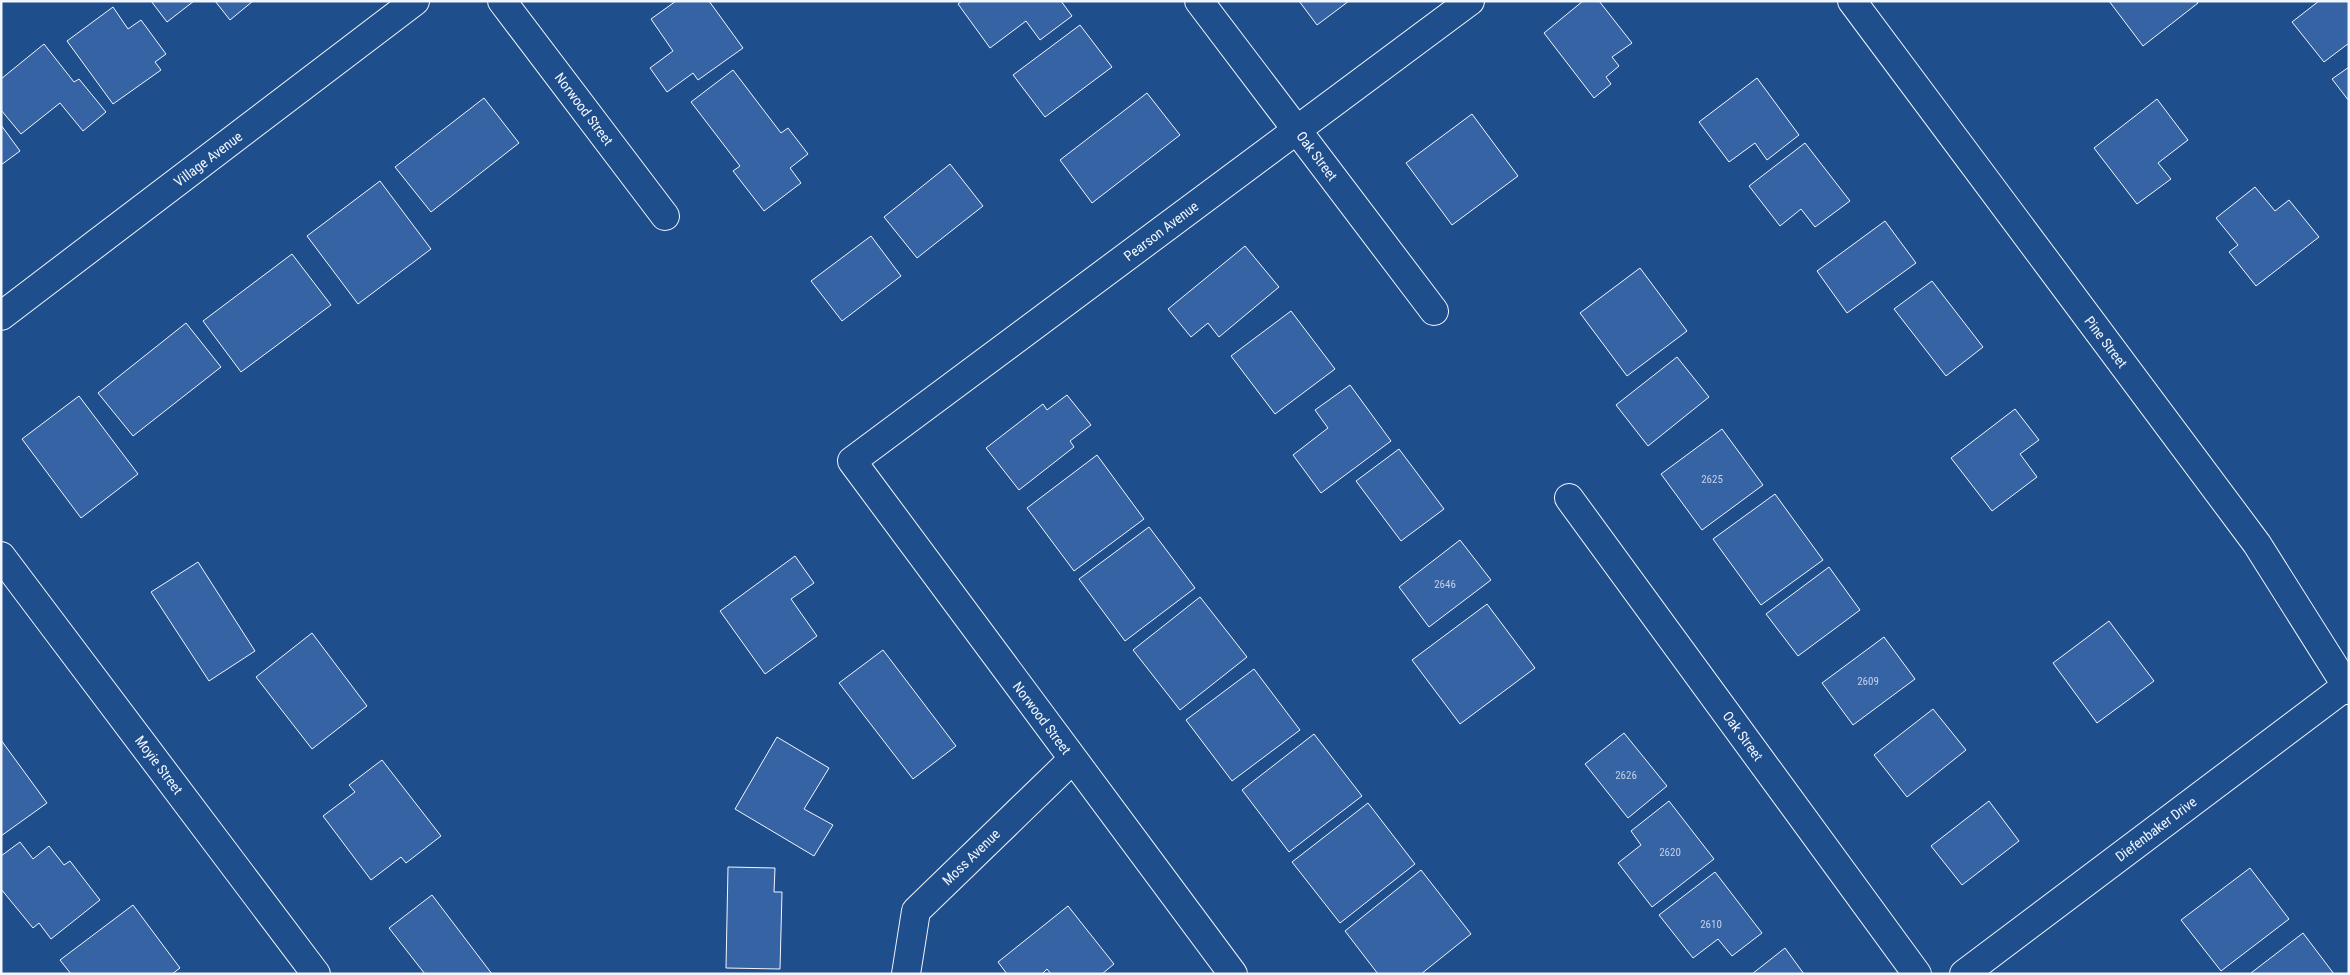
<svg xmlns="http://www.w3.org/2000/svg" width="2350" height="975" font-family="'Roboto Condensed',sans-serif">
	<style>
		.building { fill: #3563a3; stroke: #f2f6ff }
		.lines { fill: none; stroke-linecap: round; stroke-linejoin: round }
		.minor-casing { stroke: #f2f6ff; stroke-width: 30 }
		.minor { stroke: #1f4e8c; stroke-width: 28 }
		.labels { text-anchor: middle; stroke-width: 4; stroke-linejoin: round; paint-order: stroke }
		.number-label { font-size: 11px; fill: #c3d1e8 }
		.street-label { font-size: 14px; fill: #f2f6ff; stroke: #1f4e8c }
	</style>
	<rect width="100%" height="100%" fill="#1f4e8c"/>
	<!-- building -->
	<path class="building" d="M151,1H194L167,22Z
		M215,1H253L230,20Z
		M676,1H709L743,48L698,80L693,73L667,92L650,68L673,51L651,19Z
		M962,1H1061L1072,16L1040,40L1026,21L990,48L958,4Z
		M1299,1H1349L1317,25Z
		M1583,1H1599L1632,43L1612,57L1619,66L1606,77L1611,84L1594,98L1544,33Z
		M2109,1H2197L2198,3L2143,46Z
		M2319,1H2349V43L2324,62L2292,22Z
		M113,7L128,29L141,20L166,54L155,62L161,70L113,104L67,41Z
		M1080,25L1112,67L1045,117L1013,75Z
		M44,44L74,82L79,79L106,112L83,131L60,103L21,134L1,110V79Z
		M2349,67V101L2332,79Z
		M733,70L781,133L788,128L808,154L790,168L801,183L764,211L733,171L740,166L691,102Z
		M1757,78L1799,135L1767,160L1755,143L1729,162L1699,122Z
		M1147,93L1180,135L1092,203L1060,160Z
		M484,98L519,143L431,212L395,167Z
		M2157,99L2188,140L2158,163L2171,179L2137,204L2094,148Z
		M1472,114L1518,176L1452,225L1406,163Z
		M1,125L20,151L1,165Z
		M1805,143L1850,201L1815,227L1801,209L1780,226L1749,186Z
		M950,164L983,206L917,258L884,217Z
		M380,181L431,249L358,304L307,236Z
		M2255,187L2275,211L2289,200L2319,237L2256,286L2229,252L2238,245L2216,218Z
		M1885,221L1916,263L1847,313L1817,271Z
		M871,236L901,276L842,321L811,281Z
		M1245,246L1279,287L1219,337L1208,323L1191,337L1168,309Z
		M292,254L331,305L241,372L203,321Z
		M1640,268L1687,331L1627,376L1580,313Z
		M1932,281L1983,347L1946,376L1894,309Z
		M1291,311L1335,369L1275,414L1231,356Z
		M186,323L221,367L133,436L98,393Z
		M1677,357L1709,397L1648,446L1616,405Z
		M1350,385L1391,441L1321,493L1293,455L1328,428L1315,410Z
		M1067,395L1091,425L1070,441L1074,447L1019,490L986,448L1043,404L1047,410Z
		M79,396L138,474L81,518L22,439Z
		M2015,409L2039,440L2020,454L2037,477L1992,511L1951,458Z
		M1722,429L1763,485L1702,530L1661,474Z
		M1399,449L1444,509L1401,541L1356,481Z
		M1097,455L1144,519L1074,571L1027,508Z
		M1775,494L1823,560L1761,605L1713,539Z
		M1149,527L1195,588L1125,641L1079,579Z
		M1460,540L1491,580L1429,627L1399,587Z
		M795,556L814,583L791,599L817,636L765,674L720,611Z
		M198,562L255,651L209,681L151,592Z
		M1829,567L1860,610L1798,656L1766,614Z
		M1200,597L1247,657L1180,710L1133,650Z
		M1487,604L1535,668L1460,724L1412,660Z
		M2109,621L2154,681L2097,723L2053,663Z
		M312,633L367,706L312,749L256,677Z
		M1884,637L1915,679L1853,725L1822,683Z
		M883,650L956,746L913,779L839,683Z
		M1254,669L1300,730L1232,781L1186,720Z
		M1933,709L1966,750L1907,797L1874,755Z
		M1624,733L1667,786L1628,818L1585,764Z
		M1314,734L1362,796L1289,852L1242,790Z
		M777,737L829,768L804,809L833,825L814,856L735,809Z
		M1,740L47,803L1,836Z
		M382,760L441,836L406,863L401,857L371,880L323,816L355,792L349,785Z
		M1669,801L1714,859L1652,907L1618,863L1641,845L1631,831Z
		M1989,801L2019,841L1962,885L1931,846Z
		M1368,803L1415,864L1340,923L1292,862Z
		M20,842L33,859L49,846L64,865L70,861L100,900L51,939L39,923L33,928L1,889V856Z
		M728,867L775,868L774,892H782L780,969L726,968Z
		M2250,868L2289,919L2221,971L2181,920Z
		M1421,870L1471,934L1421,974H1378L1345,931Z
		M1715,872L1762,933L1732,956L1718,939L1693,958L1659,915Z
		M432,895L492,974H425L389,928Z
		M133,905L180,968L172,974H71L60,960Z
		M1068,906L1114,964L1102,974H1051L1047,969L1042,974H1007L998,962Z
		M2303,933L2334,974H2251V973Z
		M1785,948L1804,974H1752Z"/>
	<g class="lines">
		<defs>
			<path id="minor" d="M502,1L665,216
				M1199,1L1434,311
				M1852,1L2257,544L2349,690
				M1,316L415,1
				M1569,498L1917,974
				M1,556L316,974
				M906,974L916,911L1073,759
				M1233,974L852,461L1470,1
				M1964,974L2349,684"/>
		</defs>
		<!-- minor casing -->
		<use href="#minor" class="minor-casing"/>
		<!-- minor -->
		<use href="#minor" class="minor"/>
	</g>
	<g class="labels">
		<!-- number labels -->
		<g class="number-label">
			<text x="1712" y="483">2625</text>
			<text x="1445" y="588">2646</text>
			<text x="1868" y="685">2609</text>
			<text x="1626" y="779">2626</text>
			<text x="1670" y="856">2620</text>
			<text x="1711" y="928">2610</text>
		</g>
		<!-- street labels -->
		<g class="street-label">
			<text transform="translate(584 109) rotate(53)" y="5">Norwood Street</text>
			<text transform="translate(1317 156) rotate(53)" y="5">Oak Street</text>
			<text transform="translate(208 159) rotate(-37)" y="5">Village Avenue</text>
			<text transform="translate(1161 231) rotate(-37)" y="5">Pearson Avenue</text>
			<text transform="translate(2106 342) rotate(53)" y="5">Pine Street</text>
			<text transform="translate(1042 718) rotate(53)" y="5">Norwood Street</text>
			<text transform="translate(1743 736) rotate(54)" y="5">Oak Street</text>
			<text transform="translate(159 765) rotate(53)" y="5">Moyie Street</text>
			<text transform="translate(2156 829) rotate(-37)" y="5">Diefenbaker Drive</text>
			<text transform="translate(971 857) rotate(-44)" y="5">Moss Avenue</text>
		</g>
	</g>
	<!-- border -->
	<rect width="2350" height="975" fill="none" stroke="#f2f6ff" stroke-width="5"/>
</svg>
